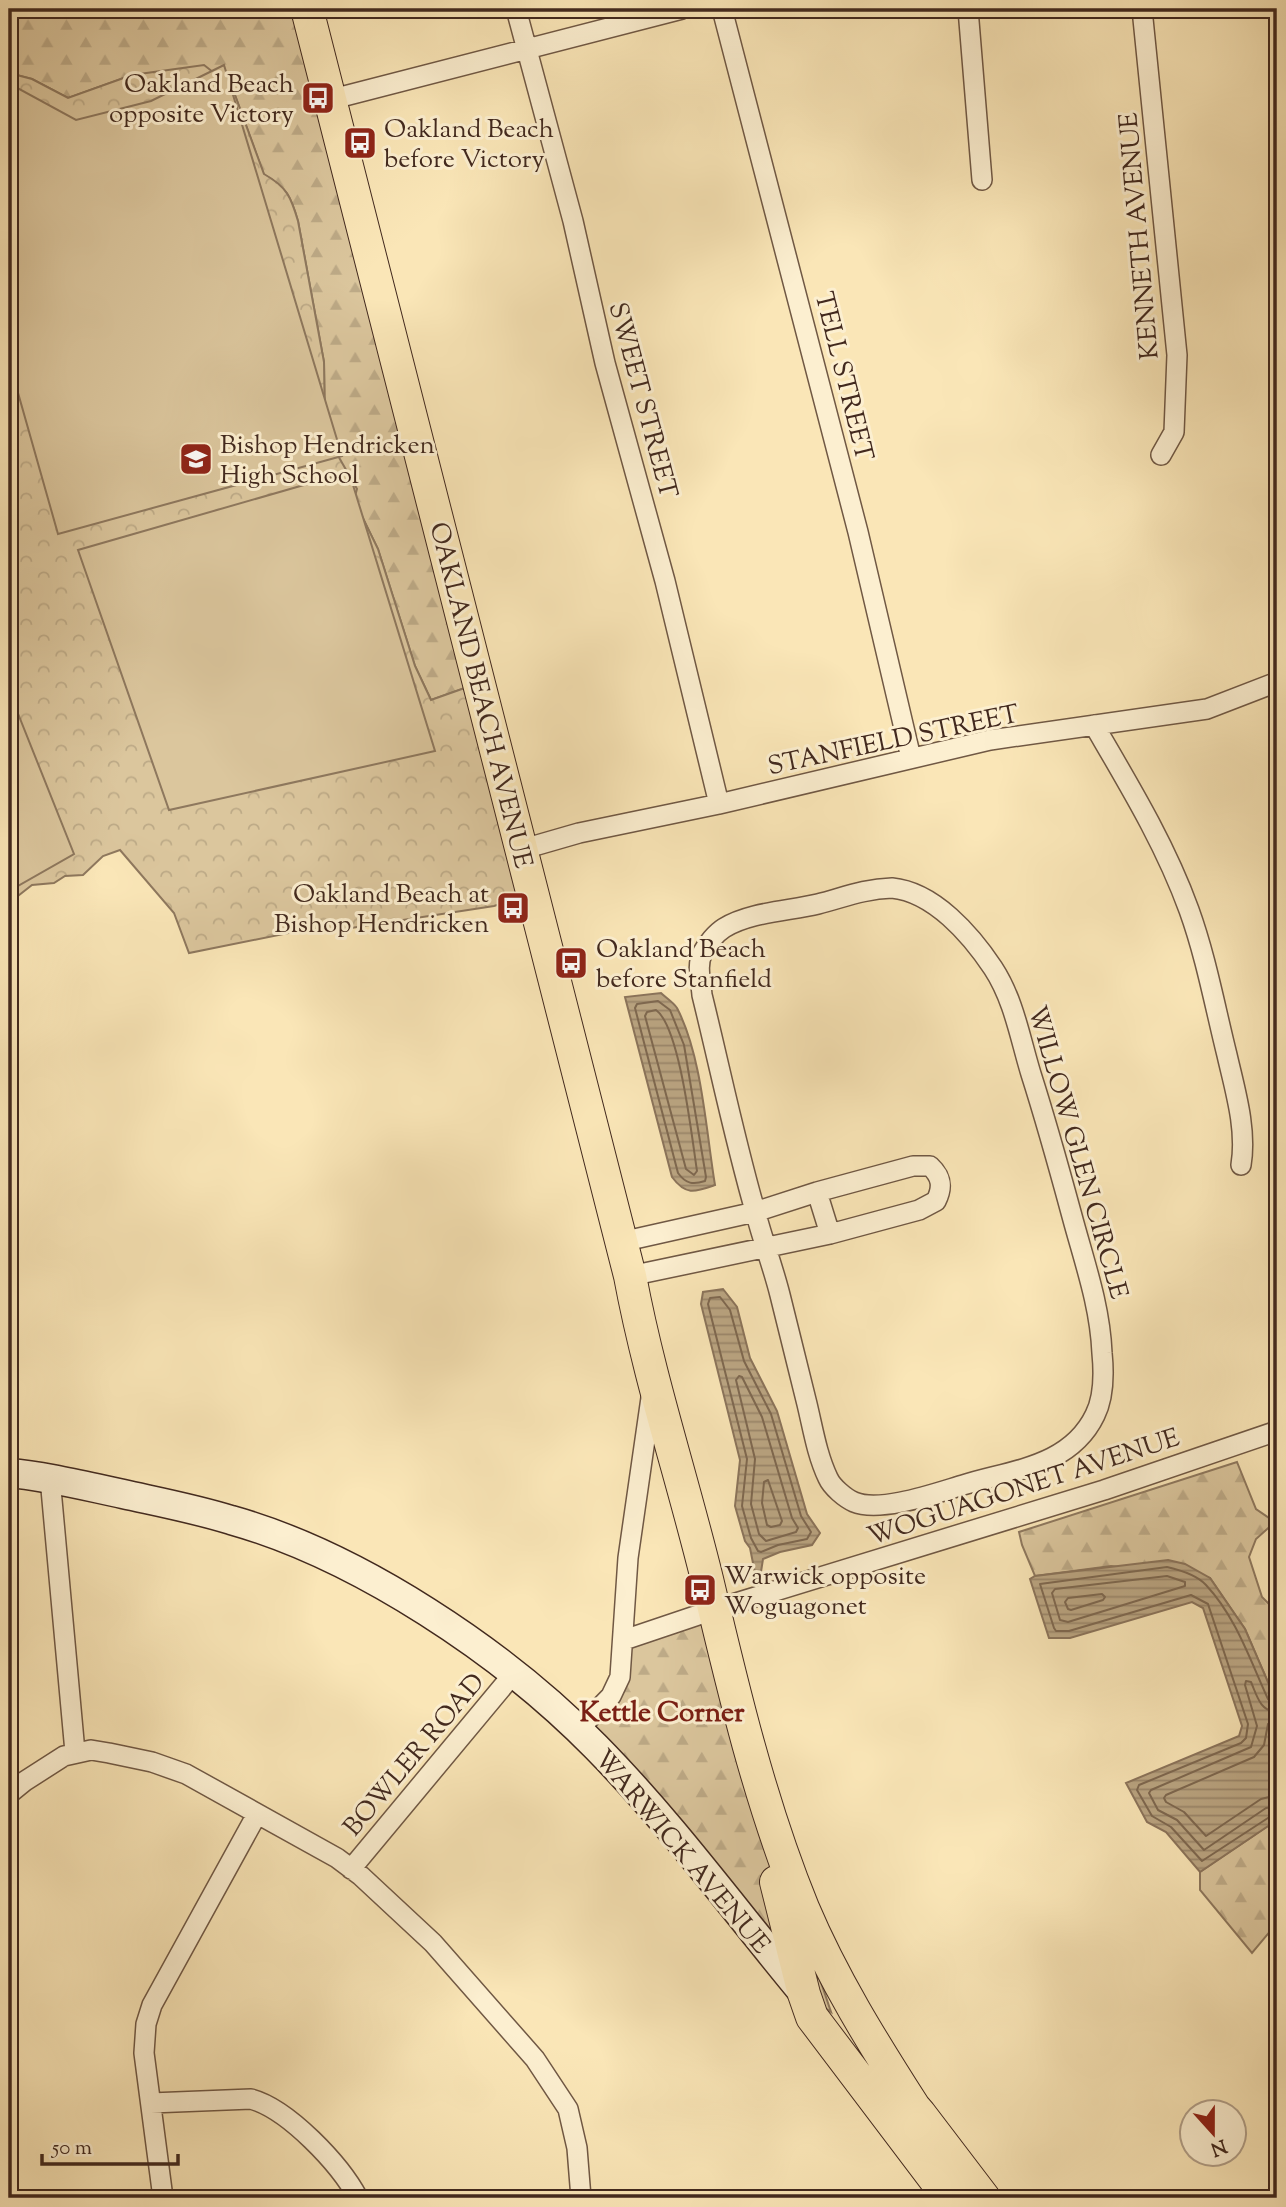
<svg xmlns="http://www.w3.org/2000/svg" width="1286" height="2207" font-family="'Sorts Mill Goudy',serif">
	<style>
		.forest { fill: url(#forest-firs); stroke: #8e785e; stroke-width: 2 }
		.park { fill: url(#park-crowns); stroke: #8e785e; stroke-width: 2 }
		.pitch { fill: #dbc69d; stroke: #8e785e; stroke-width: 2 }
		.water { fill: url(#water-rules); stroke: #8b745b; stroke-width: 2 }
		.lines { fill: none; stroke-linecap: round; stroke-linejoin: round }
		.shore { stroke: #7e6850; stroke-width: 2 }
		.minor-casing { stroke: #705844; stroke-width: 22 }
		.secondary-casing { stroke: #42291e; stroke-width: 31 }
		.primary-casing { stroke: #42291e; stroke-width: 34 }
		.minor { stroke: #fcefd0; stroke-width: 19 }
		.secondary { stroke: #fcefd0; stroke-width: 28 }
		.primary { stroke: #fae6b7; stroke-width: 32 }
		.labels { text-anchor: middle; stroke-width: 6; stroke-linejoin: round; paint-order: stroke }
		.poi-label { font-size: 26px; fill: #42291e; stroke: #fcefd0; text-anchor: start }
		.street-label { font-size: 26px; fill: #42291e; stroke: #fcefd0 }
		.neighbourhood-label { font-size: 28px; font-weight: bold; fill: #7a1f14; stroke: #fcefd0 }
	</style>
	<defs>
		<pattern id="forest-firs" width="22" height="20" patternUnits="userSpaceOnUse" patternTransform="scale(1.75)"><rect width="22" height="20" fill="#dbc69d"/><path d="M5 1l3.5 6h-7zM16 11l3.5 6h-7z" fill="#bdaa87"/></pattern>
		<pattern id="park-crowns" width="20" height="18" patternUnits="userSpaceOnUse" patternTransform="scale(1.75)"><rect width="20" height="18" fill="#dbc69d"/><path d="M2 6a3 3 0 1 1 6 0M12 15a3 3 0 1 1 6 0" fill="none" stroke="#bdaa87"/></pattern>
		<pattern id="water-rules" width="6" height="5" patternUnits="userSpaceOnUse" patternTransform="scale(1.75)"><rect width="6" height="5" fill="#bba683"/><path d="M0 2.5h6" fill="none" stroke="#9a876b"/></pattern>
	</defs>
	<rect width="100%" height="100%" fill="#fae6b7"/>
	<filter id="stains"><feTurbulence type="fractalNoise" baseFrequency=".00286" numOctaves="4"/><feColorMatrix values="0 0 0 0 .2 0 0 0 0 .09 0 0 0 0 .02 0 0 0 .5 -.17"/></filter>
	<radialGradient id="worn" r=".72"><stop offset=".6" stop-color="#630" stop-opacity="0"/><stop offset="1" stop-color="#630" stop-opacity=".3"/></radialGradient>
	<!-- forest -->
	<path class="forest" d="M9,9H306L476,684L431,700L415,666L378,549L354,500L325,433L324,362L298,221C291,197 287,187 264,175L232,87L132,75L68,98L32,79L9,73Z
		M1237,1462L1256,1509L1275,1522L1256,1539L1249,1557L1262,1597L1271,1606L1277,1607V1703L1245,1629L1210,1578L1111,1566L1035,1576L1022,1545L1019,1532Z
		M713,1612L775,1846L831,2012L821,2005L589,1733L622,1647Z
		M1277,1820V1923L1252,1953L1200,1890V1872Z"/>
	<!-- park -->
	<path class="park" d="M204,65L232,87L264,174C287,187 291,197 298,221L324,362L325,433L357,489L354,500L378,549L415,666L431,700L476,684L530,894L494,906L325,932L313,928L189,953L174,913L120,850L103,856L83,875L65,876L54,883L32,885L9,903V73L32,79L68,98L132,75Z"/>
	<!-- pitch -->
	<path class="pitch" d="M224,65L342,456L58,534L9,361V88L12,85L76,120L151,101Z
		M349,472L435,751L169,810L78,550Z
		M9,691L74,854L9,891Z"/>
	<!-- water -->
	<path class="water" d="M661,993C666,998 673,1002 677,1008C702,1056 706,1131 715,1185C695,1192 686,1196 672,1177L625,997Z
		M723,1289L737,1307L750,1358L777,1411L807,1514L820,1533L812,1545L780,1552L763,1559L761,1572L755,1573L750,1548L745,1541L735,1506L740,1460L701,1304L703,1292Z
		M1168,1560L1185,1564L1210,1578L1245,1629L1277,1703V1820L1200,1872L1166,1832L1147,1822L1126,1783L1239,1736L1242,1726L1203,1608L1192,1602L1070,1638H1049L1030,1579L1035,1576Z"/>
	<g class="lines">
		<!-- shore -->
		<path class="shore" d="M658,1001L670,1010L684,1045L706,1177L705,1181C693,1185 686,1184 678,1173L635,1008L637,1004Z
			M656,1010C680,1027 692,1139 697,1171L694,1175L686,1169L645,1016L647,1012Z
			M720,1297L730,1310L744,1361L771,1414L801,1516L811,1532L807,1539L778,1545L761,1552L758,1551L751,1538L742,1506L747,1459L708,1304L710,1298Z
			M739,1376L742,1377L762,1417L792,1518L798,1528L796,1532L766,1541L759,1534L751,1504L755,1459L736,1380Z
			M768,1480L782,1521L780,1525L771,1527L767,1525L762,1503L764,1482Z
			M1167,1576L1185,1582V1586L1068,1622L1060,1620L1052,1593L1055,1589Z
			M1102,1594L1105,1597L1103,1600L1071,1610L1068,1609L1065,1602L1068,1598Z
			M1277,1703L1268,1699C1250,1660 1236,1617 1206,1585C1197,1575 1180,1570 1167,1567L1040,1584L1054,1628L1056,1631H1069L1191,1595L1208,1604L1248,1724L1246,1738L1241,1743L1139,1785L1137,1790L1152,1816L1171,1827L1202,1861L1271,1816L1277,1815
			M1277,1712C1260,1711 1257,1696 1251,1682L1246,1681L1245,1685L1257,1726L1251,1747L1151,1790L1149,1793L1158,1810L1177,1820L1204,1850L1266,1808L1277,1806
			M1277,1722L1268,1724L1264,1745L1254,1757L1166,1795L1164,1798L1166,1802L1184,1812L1206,1836L1261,1799L1277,1795"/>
		<defs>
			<path id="minor" d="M516,9L573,221L605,363L665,581L719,804
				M722,9L858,532L911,758
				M968,9L982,180
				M1142,9L1177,355L1174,432L1161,455
				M329,100L682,9
				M1094,725C1129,785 1165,844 1189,910C1206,957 1215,1007 1227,1055C1235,1090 1247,1129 1241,1165
				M520,850L579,833L719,804L990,740L1207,709L1277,682
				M892,888C934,892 971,935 993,968C1014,1000 1020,1038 1031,1074C1046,1121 1059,1168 1072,1216C1084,1261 1100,1305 1102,1353C1104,1373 1104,1397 1095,1415C1070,1467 1011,1470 963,1485C936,1493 880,1513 854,1502C845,1498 832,1487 828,1478C817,1455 813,1429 807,1404C798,1368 789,1331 780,1295C773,1267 763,1241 756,1214C735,1142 720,1068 702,995C701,981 696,965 703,952C707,944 716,933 724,928C750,912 789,911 818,904C845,897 864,889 892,888Z
				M817,1192L830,1234
				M621,1242L755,1212L817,1192L913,1166H930C942,1177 943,1187 936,1201L919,1210L830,1234L630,1276
				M50,1478L75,1752
				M624,1640L713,1610L1104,1490L1277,1431
				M578,1730L611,1696L620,1677L628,1558L652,1391
				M9,1794L25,1781L64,1756L91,1750L109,1753L152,1762L186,1774L337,1858L361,1876L433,1943L535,2059L568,2109L577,2148L581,2198
				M351,1869L514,1673
				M151,2103L251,2099C288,2109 340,2164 358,2198
				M163,2198L144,2053L146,2024L152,2005L257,1814"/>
			<path id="secondary" d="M9,1473C47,1476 85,1486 123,1494C159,1502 196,1509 231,1520C359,1556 504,1653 596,1747C671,1823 735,1911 804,1994"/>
			<path id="primary" d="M307,9L630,1276C649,1378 682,1477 707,1579C733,1689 760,1803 803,1908C833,1979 873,2043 914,2107
				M776,1882L804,1994L812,2017L949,2198
				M900,2091L920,2114L984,2198"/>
		</defs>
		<!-- minor casing -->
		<use href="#minor" class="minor-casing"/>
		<!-- secondary casing -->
		<use href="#secondary" class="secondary-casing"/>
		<!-- primary casing -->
		<use href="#primary" class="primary-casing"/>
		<!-- minor -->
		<use href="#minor" class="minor"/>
		<!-- secondary -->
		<use href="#secondary" class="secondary"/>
		<!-- primary -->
		<use href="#primary" class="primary"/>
	</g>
	<!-- icons -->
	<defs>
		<symbol id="bus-square" viewBox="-11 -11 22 22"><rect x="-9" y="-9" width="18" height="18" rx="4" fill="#8f2418" stroke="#fcefd0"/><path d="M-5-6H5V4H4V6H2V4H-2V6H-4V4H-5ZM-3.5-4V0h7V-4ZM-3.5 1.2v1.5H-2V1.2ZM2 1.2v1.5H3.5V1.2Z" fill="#fff"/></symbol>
		<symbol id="school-square" viewBox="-11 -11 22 22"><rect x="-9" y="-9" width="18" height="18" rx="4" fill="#8f2418" stroke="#fcefd0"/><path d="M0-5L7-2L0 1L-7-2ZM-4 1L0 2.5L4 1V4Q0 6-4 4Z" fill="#fff"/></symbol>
	</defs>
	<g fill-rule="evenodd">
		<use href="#bus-square" x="299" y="79" width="38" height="38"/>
		<use href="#bus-square" x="341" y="124" width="38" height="38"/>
		<use href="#school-square" x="177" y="440" width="38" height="38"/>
		<use href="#bus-square" x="494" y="889" width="38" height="38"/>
		<use href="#bus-square" x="552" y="944" width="38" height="38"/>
		<use href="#bus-square" x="681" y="1571" width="38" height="38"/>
	</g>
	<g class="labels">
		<!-- poi labels -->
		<g class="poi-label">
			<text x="294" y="92" text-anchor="end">Oakland Beach<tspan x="294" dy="30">opposite Victory</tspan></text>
			<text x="384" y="137">Oakland Beach<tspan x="384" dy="30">before Victory</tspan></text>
			<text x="220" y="453">Bishop Hendricken<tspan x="220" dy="30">High School</tspan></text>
			<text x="489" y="902" text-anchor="end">Oakland Beach at<tspan x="489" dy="30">Bishop Hendricken</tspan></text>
			<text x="596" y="957">Oakland Beach<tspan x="596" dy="30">before Stanfield</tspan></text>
			<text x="724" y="1584">Warwick opposite<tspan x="724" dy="30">Woguagonet</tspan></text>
		</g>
		<!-- street labels -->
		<g class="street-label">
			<text transform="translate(1138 236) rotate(-95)" y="9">KENNETH AVENUE</text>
			<text transform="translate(845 376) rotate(76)" y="9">TELL STREET</text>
			<text transform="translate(644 400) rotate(75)" y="9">SWEET STREET</text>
			<text transform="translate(482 695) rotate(76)" y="9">OAKLAND BEACH AVENUE</text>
			<text transform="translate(893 739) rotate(-12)" y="9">STANFIELD STREET</text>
			<text transform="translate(1079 1152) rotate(74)" y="9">WILLOW GLEN CIRCLE</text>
			<text transform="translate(1023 1486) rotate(-18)" y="9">WOGUAGONET AVENUE</text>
			<text transform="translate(413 1754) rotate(-50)" y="9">BOWLER ROAD</text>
			<text transform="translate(683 1851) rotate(50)" y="9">WARWICK AVENUE</text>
		</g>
		<!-- neighbourhood labels -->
		<g class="neighbourhood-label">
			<text x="662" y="1721">Kettle Corner</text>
		</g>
	</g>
	<!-- margin -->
	<rect width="1286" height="2207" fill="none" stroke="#fae6b7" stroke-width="35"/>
	<rect x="10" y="10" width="1265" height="2186" fill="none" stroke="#42291e" stroke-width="3.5"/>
	<rect x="18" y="18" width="1251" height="2172" fill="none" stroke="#42291e" stroke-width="2"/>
	<!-- north arrow -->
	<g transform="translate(1213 2133) rotate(159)"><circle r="33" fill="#fcefd0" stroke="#b2a089" stroke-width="2"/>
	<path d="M0-5L12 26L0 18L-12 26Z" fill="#8f2418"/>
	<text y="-10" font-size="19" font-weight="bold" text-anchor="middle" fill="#42291e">N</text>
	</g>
	<!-- scale -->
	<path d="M42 2154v10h136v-10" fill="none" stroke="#42291e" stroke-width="3.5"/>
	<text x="52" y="2154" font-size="21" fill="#42291e" stroke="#fcefd0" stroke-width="5" paint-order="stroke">50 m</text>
	<rect width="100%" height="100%" filter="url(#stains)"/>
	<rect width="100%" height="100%" fill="url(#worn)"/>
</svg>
